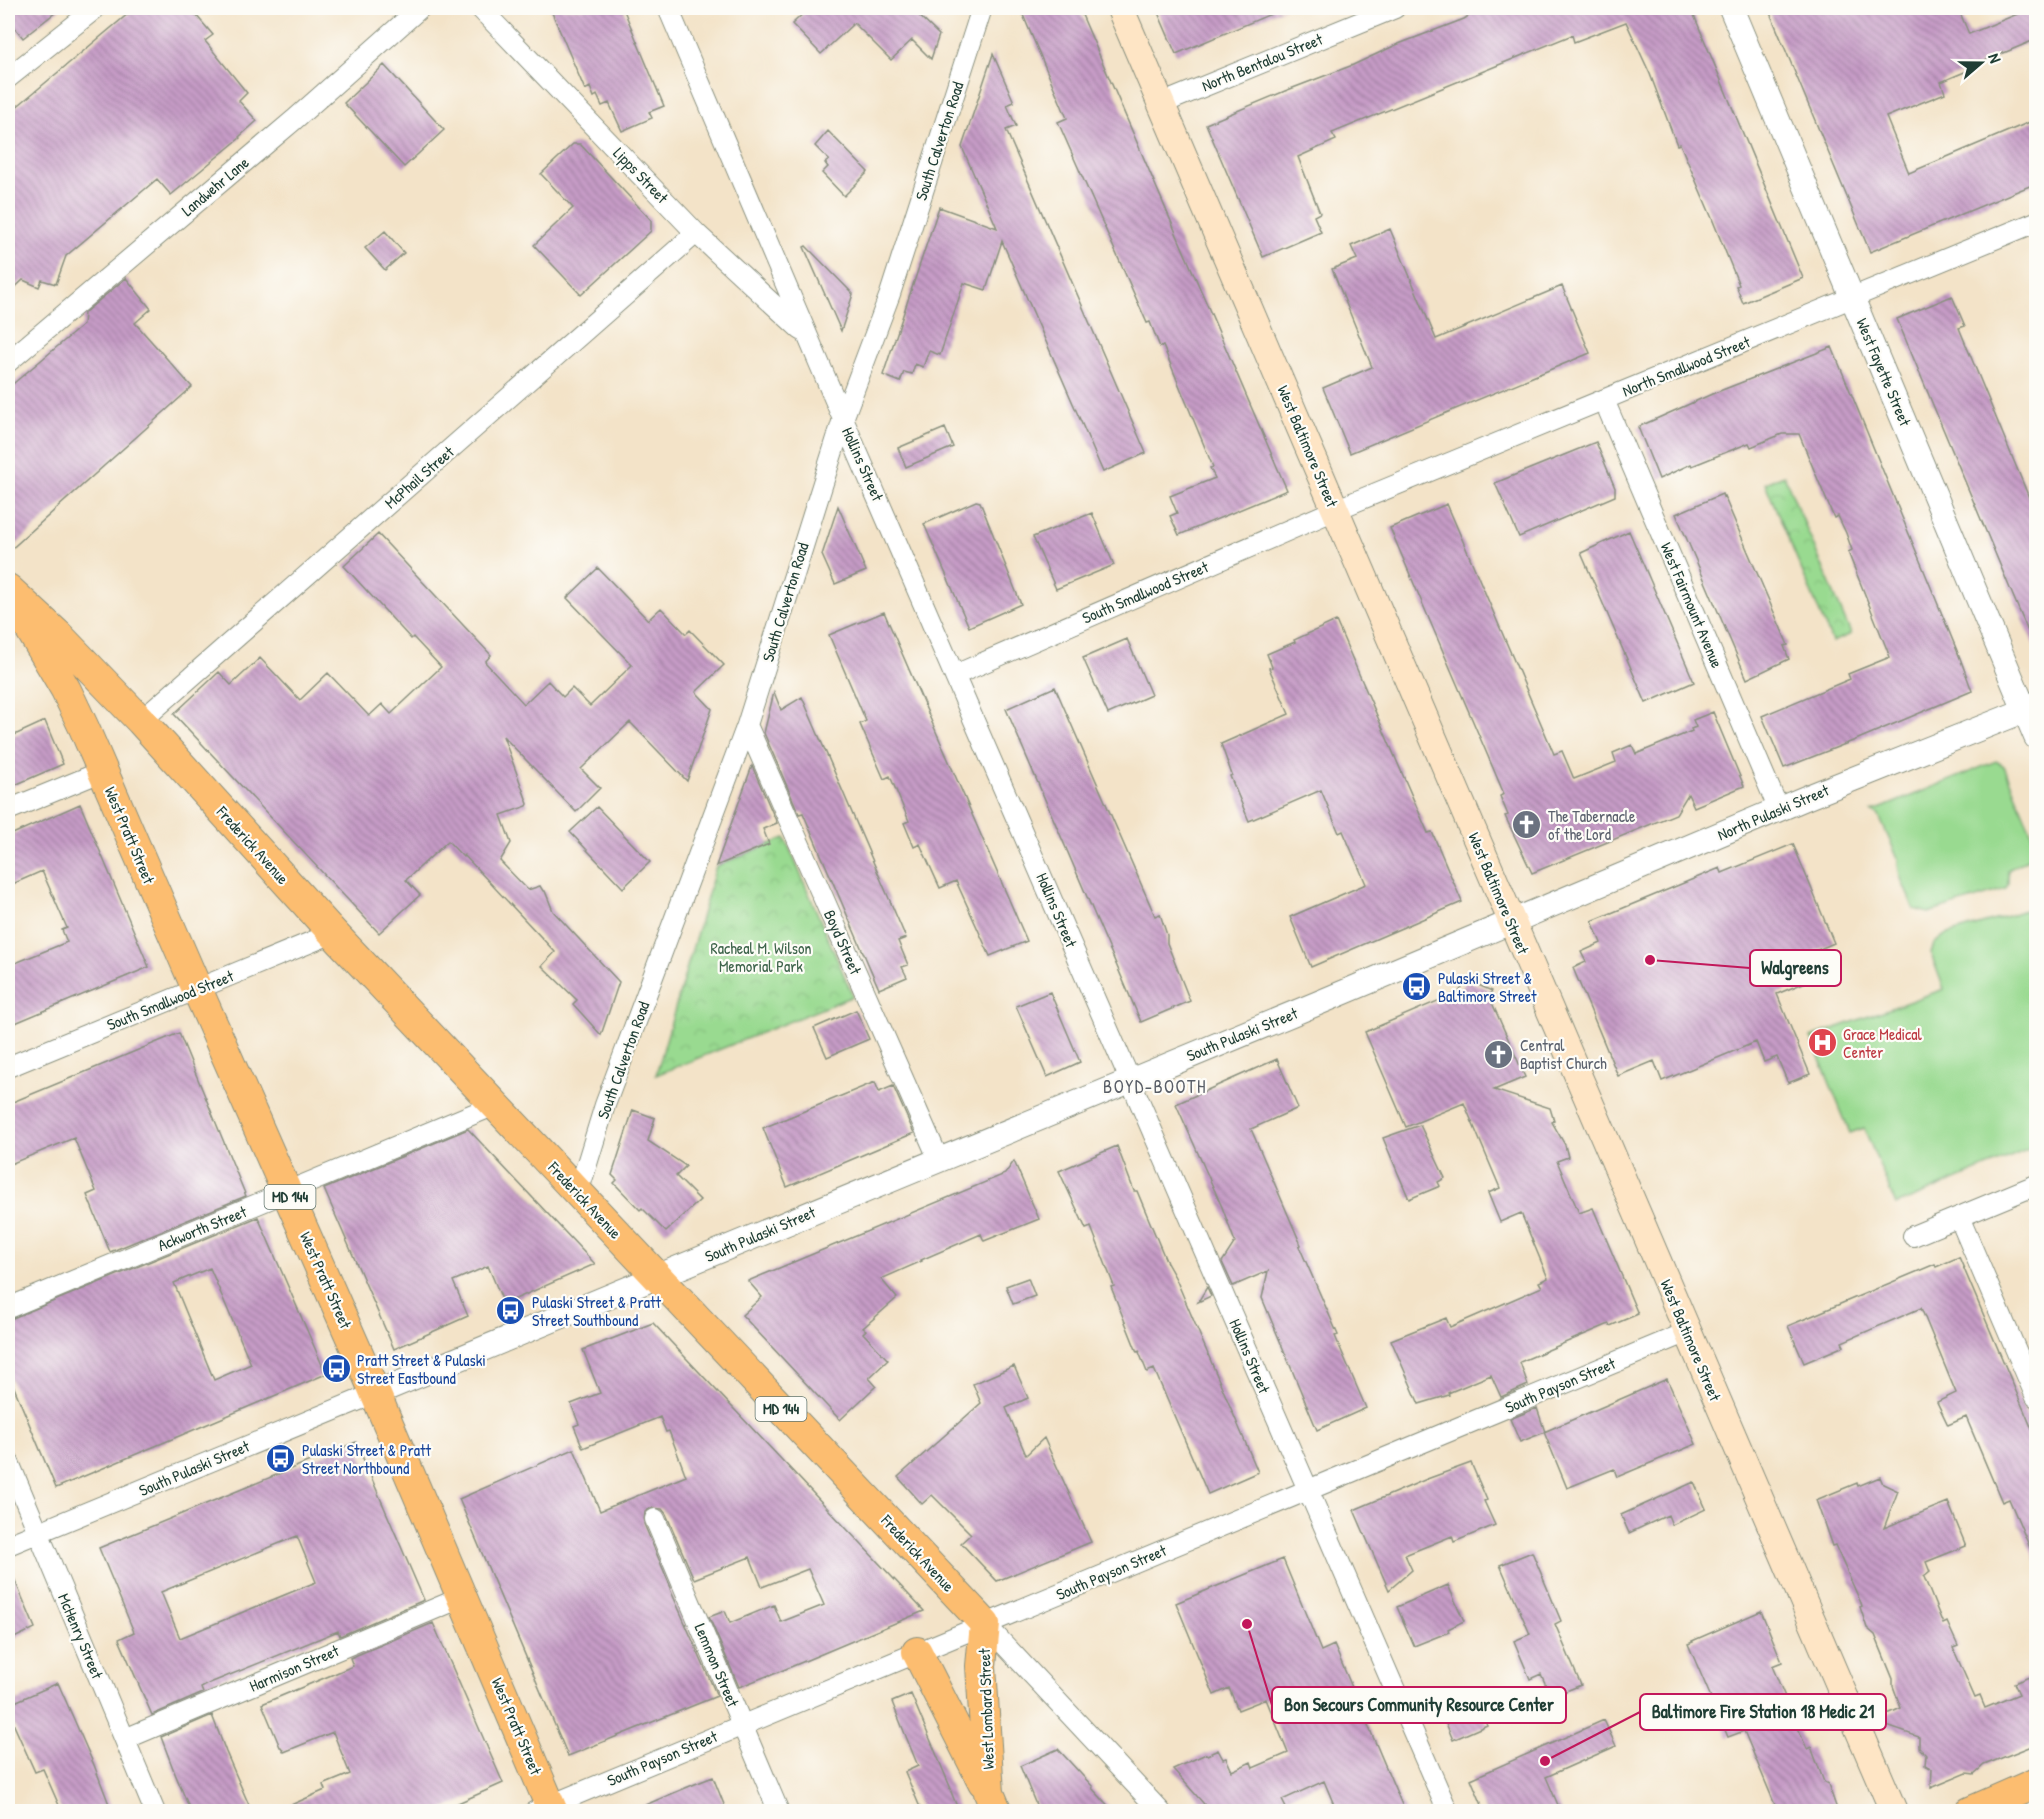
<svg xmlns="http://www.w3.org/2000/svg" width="2044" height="1819" font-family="'Patrick Hand',sans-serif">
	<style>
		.grass { fill: #99da90; stroke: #5c8c62; stroke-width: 1.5 }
		.park { fill: url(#park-crowns); stroke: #5c8c62; stroke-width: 1.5 }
		.building { fill: url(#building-back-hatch); fill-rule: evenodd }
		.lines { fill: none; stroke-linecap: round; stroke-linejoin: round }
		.minor-casing { stroke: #89907e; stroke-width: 22 }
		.tertiary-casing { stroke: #89907e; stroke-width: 26 }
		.secondary-casing { stroke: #89907e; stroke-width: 29 }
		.primary-casing { stroke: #89907e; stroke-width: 32 }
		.minor { stroke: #fff; stroke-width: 20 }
		.tertiary { stroke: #fff; stroke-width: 24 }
		.secondary { stroke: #fee5c5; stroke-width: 27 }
		.primary { stroke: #fcbd6f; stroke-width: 30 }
		.labels { text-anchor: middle; stroke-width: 4.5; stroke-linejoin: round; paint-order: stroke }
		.shield { fill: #fdfcf7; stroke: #62766e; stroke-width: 1.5 }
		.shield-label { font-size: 15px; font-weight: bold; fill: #1f3d34 }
		.street-label { font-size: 16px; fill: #1f3d34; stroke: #fdfcf7 }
		.worship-label { font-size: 16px; fill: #5b616d; stroke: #fdfcf7; text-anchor: start }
		.park-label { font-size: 16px; fill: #3e644b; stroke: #fdfcf7 }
		.transit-label { font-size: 16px; fill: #164399; stroke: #fdfcf7; text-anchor: start }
		.health-label { font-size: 16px; fill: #be3a42; stroke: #fdfcf7; text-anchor: start }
		.neighbourhood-label { font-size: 18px; letter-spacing: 1.5px; fill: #595e67; stroke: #fdfcf7 }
		.leader { fill: none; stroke: #c2185b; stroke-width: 2 }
		.callout-dot { fill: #c2185b; stroke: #fdfcf7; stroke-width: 2 }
		.callout { fill: #fdfcf7; stroke: #c2185b; stroke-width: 2 }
		.callout-label { font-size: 18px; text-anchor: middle; font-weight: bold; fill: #1f3d34 }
	</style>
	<defs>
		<pattern id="park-crowns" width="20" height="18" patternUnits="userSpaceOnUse" patternTransform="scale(1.5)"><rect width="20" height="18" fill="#99da90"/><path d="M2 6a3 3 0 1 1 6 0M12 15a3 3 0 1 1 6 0" fill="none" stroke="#83bc7d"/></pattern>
		<pattern id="building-back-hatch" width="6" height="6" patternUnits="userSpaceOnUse" patternTransform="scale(1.5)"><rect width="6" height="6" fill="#c69bc6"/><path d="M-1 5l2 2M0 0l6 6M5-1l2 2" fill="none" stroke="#a080a2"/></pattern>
	</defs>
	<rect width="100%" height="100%" fill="#fdfcf7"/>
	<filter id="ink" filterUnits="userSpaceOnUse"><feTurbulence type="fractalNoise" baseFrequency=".0167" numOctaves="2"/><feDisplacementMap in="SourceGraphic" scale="12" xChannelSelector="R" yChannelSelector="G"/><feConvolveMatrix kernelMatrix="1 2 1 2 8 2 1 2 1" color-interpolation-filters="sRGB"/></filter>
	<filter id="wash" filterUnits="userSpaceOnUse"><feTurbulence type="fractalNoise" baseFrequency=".008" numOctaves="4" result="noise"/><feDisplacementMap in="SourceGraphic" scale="24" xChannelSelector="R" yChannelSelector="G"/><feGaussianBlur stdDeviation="1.35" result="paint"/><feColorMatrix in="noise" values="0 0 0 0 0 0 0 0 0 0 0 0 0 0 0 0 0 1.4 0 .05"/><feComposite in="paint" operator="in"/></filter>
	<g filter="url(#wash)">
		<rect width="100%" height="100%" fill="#f3e3c8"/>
		<!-- grass -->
		<path class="grass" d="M1996,761L2004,766L2036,844V854L2008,870V884L2006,889L1928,913L1914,909C1908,894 1897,876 1898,859L1878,814L1872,812Z
			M2036,906V1146L1896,1205L1864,1128L1850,1133L1811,1037L1944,989L1931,954L1934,944L1945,935L2002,918Z"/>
		<!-- park -->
		<path class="park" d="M1784,475L1851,634L1832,642L1765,483Z
			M785,838L853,996L656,1075L716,866Z"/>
		<g id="blocks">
			<!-- building -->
			<path class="building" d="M8,8H61L23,38L8,19Z
				M135,8H190L213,35L205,41L247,93L239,101L257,121L239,137L240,138L171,195L157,179L66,256L56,284L42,280L39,287L23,280L8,294V114Z
				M550,8H623L664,106L649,112L652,118L622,131L609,103L602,106L597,95L594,97L590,87L585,90Z
				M809,8H911L939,35L931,59L912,40L891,60L854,23L821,54L792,24Z
				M1020,8H1079L1287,490L1179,535L1170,516L1177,513L1170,496L1215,478L1210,468L1213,467L1163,346L1160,347L1150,322L1147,323L1058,122L1067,118Z
				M1156,8H1285L1176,54Z
				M1481,8H1691L1803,278L1743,303L1736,286L1739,285L1711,216L1680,144L1677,145L1650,74L1626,22L1574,42L1572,35L1332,133L1336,140L1298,157L1320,213L1314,216L1321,232L1263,257L1206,124L1285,91L1353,65L1396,45L1464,19Z
				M1768,8H1958L1969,34L2032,8H2037V39L1980,63L1981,65L1941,82L1945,93L1886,117L1909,173L2037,119V183L1870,252Z
				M993,54L1014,102L1007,105L1016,126L1006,130L1146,453L1103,472L1002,241L986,290L964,283L940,355L929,351L923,367L915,364L912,374L904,372L900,382L883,375L939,207L997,228L962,147Z
				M384,65L444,130L404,167L344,103Z
				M828,131L868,172L844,196L822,173L828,167L825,163L829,160L815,146Z
				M573,144H580L651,220V231L581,295L534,245L573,208L541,174Z
				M1390,229L1436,339L1562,286L1590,353L1350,453L1323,388L1372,367L1332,269L1357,259L1351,246Z
				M385,231L404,253L385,270L365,248Z
				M806,246L853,294L841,331L804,247Z
				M126,278L151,309L135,323L192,387L8,552V388L83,325L84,313Z
				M1952,296L1965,326L1959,328L2037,517V653L1897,319Z
				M1832,347L1960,658L1972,691L1858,739L1784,768L1762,716L1850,679L1848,674L1890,657L1848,552L1852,550L1846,533L1838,516L1834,518L1799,434H1782L1751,447L1749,443L1692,466L1691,464L1659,479L1638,427L1712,394Z
				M945,428L953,447L906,467L898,448Z
				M1596,442L1615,488V496L1519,537L1495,483Z
				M1722,494L1723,497L1724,496L1788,645L1784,646L1789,659L1747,679L1676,514Z
				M976,501L980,502L1021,604L969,627L924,524Z
				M1447,504L1554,754L1562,751L1574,779L1616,762L1613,753L1632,745L1636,754L1692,731L1691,729L1696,727L1693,720L1713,712L1744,786L1694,807L1688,794L1676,814L1532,873L1505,816L1508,815L1500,796L1504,794L1493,768L1390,528Z
				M838,506L866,571L835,584L822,555Z
				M1092,513L1114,565L1056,589L1033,537Z
				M1629,531L1694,682L1646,703L1581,553Z
				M378,534L491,655L485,662L524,704L548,681L563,697L572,688L590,706L632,665L567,598L598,568L648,620L661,608L686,634L690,630L724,665L696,692L712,709L687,781L630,722L581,769L600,788L576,812L503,736L528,804L527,806L501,815L511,843L500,861L528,890L540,886L543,891H545L553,911L619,982L601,1035L573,1004L577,1000L542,966L555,952L464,855L463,857L448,841L406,880L420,895L379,933L174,714L219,672L231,685L260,658L300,700L328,673L369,716L382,704L391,714L441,667L413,637L411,639L344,566Z
				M884,612L1027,941L990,956L956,881L940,888L920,844L914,847L904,823L909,821L890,776L884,779L860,724L866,721L829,635Z
				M1336,621L1428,833L1432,832L1462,902L1311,967L1290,917L1366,884L1343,831L1339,833L1321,790L1249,821L1230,776L1232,775L1221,744L1289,714L1269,668L1272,667L1267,654L1295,642L1294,640Z
				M1127,639L1151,695L1108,714L1083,658Z
				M1055,687L1155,916L1160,914L1167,935V943L1190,1001L1141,1022L1006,709Z
				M774,692L781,710L802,697L906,938L898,941L908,965L902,967L907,977L879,989L803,813L799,814L764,733Z
				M45,721L63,764L8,788V738Z
				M752,766L777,823L763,829L769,844L716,866Z
				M80,804L149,967L8,1026V966L67,942L62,930L67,928L42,871L8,886V836Z
				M597,807L650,862L623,888L570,832Z
				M1793,844L1834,943L1808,954L1818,977L1777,994L1810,1074L1788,1083L1777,1057L1764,1062L1756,1042L1662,1081L1654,1061L1618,1076L1573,968L1586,962L1581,952L1601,943L1592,921L1720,868L1722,873Z
				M1467,980L1492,991L1489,996L1525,1077L1494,1090L1550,1108L1554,1121L1552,1122L1565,1145L1568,1157L1557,1161L1579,1213L1593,1208L1638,1314L1610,1326L1609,1324L1520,1362L1528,1385L1501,1397L1491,1375L1448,1393L1449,1395L1419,1404L1391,1340L1446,1318L1450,1327L1542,1287L1539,1282L1548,1278L1521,1213L1500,1222L1488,1193L1500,1188L1464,1103L1406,1127L1365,1032L1459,992Z
				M1050,992L1080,1062L1047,1077L1016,1006Z
				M856,1010L869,1039L827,1057L814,1028Z
				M179,1033L246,1196L110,1252L87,1195L96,1191L74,1138L8,1165V1104Z
				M1277,1059L1298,1108L1251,1129L1301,1245L1299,1246L1338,1335L1335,1336L1366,1408L1317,1430L1262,1298L1268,1271L1233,1286L1222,1262L1235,1242L1222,1207L1176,1104Z
				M875,1082L879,1092L893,1086L914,1133L787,1187L763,1128Z
				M633,1110L655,1118L648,1141L686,1166L676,1176L700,1200L666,1232L642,1208L640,1210L614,1183L617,1180L612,1175Z
				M1420,1125L1445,1178L1438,1182L1440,1186L1409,1199L1383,1138Z
				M468,1129L595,1264L504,1304L488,1266L453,1281L468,1316L394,1349L324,1189Z
				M1117,1146L1134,1191H1137L1167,1263L1176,1279L1258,1472L1208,1494L1154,1369L1147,1372L1139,1352L1140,1351L1137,1352L1111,1287L1114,1286L1091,1227L1086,1229L1059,1171Z
				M1014,1161L1039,1219L984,1241L981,1234L921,1260L922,1261L881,1279L897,1298L863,1328L866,1330L863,1333L888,1360L869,1378L876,1386L840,1420L742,1315L762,1297L748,1281L1005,1174Z
				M258,1217L326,1374L56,1488L8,1373V1320ZM210,1268L251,1364L214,1380L174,1283Z
				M1959,1257L2037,1441V1564L2009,1499L2002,1502L1966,1417L1948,1425L1937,1402L1956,1393L1921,1308L1842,1342L1844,1346L1804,1363L1788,1326L1935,1264L1936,1267Z
				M1028,1278L1035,1296L1013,1304L1006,1286Z
				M1207,1287L1211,1296L1198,1302Z
				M653,1323L924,1611L769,1676V1675L739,1687L709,1617L725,1611L730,1623L774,1605L781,1622L824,1605L808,1569L762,1587L750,1557L694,1579L666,1514L662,1509L651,1508L645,1512L644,1524L671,1588L670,1589L717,1696L568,1756L459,1499L574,1449L600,1511L686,1476L669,1431L666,1432L660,1417L583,1448L574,1426L579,1424L571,1404L600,1393L583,1350Z
				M1014,1366L1028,1398L1006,1408L1026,1455L1044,1438L1091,1542L997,1581L961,1543L971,1534L932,1495L922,1504L898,1477L981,1403L973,1384Z
				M1667,1379L1696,1444L1617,1477L1614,1469L1567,1488L1544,1432Z
				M1537,1408L1545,1432L1520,1442L1510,1419Z
				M356,1442L424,1600L340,1636L338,1631L210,1683L201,1688L203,1693L152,1715L119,1639L134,1632L99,1548ZM297,1536L316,1582L180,1638L161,1592Z
				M1471,1463L1487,1500L1484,1501L1495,1525L1454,1542L1452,1536L1405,1555L1412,1570L1389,1590L1354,1510L1427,1479Z
				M1880,1477L1883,1484L1898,1491L1884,1528L1948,1502L1966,1546L1926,1562L1930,1572L1924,1577L1943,1624L1947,1622L1958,1646L1953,1648L1975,1698L1980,1696L1985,1708L2019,1694L2014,1683L2037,1674V1744L1984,1765L1974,1774L1967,1773L1931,1788L1932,1769L1925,1765L1926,1755L1919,1748V1737L1872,1721L1901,1708L1893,1686V1679L1875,1635L1867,1628L1860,1607L1862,1606L1861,1603L1835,1545L1832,1546L1816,1500L1857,1483L1858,1486Z
				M1694,1482L1706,1509L1672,1525L1668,1515L1629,1533L1621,1515Z
				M1532,1552L1561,1621L1555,1624L1581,1685L1551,1697L1541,1674L1530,1679L1514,1641L1530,1634L1500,1565Z
				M1283,1559L1321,1651L1334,1645L1405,1812H1337L1324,1781L1282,1800L1288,1812H1211L1173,1769L1206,1754L1207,1755L1218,1750L1223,1759L1226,1758L1232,1771L1251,1762L1253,1768L1288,1753L1266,1699L1238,1710L1229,1688L1214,1695L1176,1603Z
				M8,1564L35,1628L8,1641Z
				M1448,1585L1464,1621L1448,1629L1449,1632L1414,1646L1397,1607Z
				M1761,1611L1782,1662L1772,1666L1807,1749L1811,1747L1824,1782L1828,1784L1838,1812H1778L1744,1731L1728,1737L1688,1644L1693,1642L1692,1641Z
				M433,1623L503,1783L438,1812H275L325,1790L323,1785L350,1774L333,1732L284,1752L281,1747H280L262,1704L353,1666L350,1658Z
				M58,1683L94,1765L112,1812H62L43,1769L35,1772L13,1723L8,1705Z
				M911,1694L951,1789H950L959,1812H922L905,1772L918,1766L892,1702Z
				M1477,1701L1487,1725L1453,1740L1443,1716Z
				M212,1715L226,1752L252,1812H191L174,1771L161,1737Z
				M1604,1720L1616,1746L1546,1777L1561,1812H1485L1471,1779Z
				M1058,1749L1093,1787L1092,1788L1114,1812H1039L1020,1766Z
				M713,1777L727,1812L631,1811L695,1784Z"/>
		</g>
	</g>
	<g filter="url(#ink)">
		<use href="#blocks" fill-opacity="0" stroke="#89907e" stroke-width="1.5"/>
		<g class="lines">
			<defs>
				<path id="minor" d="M480,8L696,233L801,330
					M668,8L843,419L1448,1812
					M8,78L96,8
					M1161,104L1395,8
					M8,362L294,120L420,8
					M1604,400L1779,810
					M955,675L1335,510L2036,222
					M141,721L696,233
					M747,725L939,1160
					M8,810L103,771
					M8,1067L333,933
					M578,1193L605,1105L747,725L843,419L890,294L982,8
					M1959,1217L2036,1397
					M1913,1236L2036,1185
					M8,1308L495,1105
					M8,1460L155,1812
					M655,1519L779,1812
					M8,1545L376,1393
					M985,1624L1161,1812
					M125,1739L463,1597
					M534,1812L1688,1332"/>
				<path id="tertiary" d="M1731,8L2036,737
					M376,1393L1316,1004L1808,797L2036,706"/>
				<path id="secondary" d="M1120,8L1894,1812"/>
				<path id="primary" d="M8,589L58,635L141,721L333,933L985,1624L981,1666L989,1793L997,1812
					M22,615L66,690L84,728L197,989L364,1367L553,1812
					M917,1652L983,1782
					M1970,1812L2036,1783"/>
			</defs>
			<!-- minor casing -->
			<use href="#minor" class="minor-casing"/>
			<!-- tertiary casing -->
			<use href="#tertiary" class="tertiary-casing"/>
			<!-- secondary casing -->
			<use href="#secondary" class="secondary-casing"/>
			<!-- primary casing -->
			<use href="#primary" class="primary-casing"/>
			<!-- minor -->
			<use href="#minor" class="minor"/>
			<!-- tertiary -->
			<use href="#tertiary" class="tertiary"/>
			<!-- secondary -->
			<use href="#secondary" class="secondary"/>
			<!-- primary -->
			<use href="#primary" class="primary"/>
		</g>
	</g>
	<!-- icons -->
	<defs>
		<symbol id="church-disc" viewBox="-11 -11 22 22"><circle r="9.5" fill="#6b7280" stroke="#fdfcf7"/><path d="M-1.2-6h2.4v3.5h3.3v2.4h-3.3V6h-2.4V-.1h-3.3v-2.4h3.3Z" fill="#fff"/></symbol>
		<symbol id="bus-disc" viewBox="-11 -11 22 22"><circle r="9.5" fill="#1a4fb4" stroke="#fdfcf7"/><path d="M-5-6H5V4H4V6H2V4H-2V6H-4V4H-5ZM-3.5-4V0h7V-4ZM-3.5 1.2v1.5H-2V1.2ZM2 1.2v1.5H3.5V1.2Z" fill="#fff"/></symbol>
		<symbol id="hospital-disc" viewBox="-11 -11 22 22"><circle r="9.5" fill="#e0444e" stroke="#fdfcf7"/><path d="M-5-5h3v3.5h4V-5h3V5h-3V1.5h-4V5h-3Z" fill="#fff"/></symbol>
	</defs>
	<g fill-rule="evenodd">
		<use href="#church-disc" x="1510" y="808" width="33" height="33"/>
		<use href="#bus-disc" x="1400" y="970" width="33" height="33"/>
		<use href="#hospital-disc" x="1806" y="1026" width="33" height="33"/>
		<use href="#church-disc" x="1482" y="1038" width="33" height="33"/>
		<use href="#bus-disc" x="494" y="1294" width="33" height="33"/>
		<use href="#bus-disc" x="320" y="1352" width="33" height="33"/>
		<use href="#bus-disc" x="264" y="1442" width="33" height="33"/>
	</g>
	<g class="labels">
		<!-- shield labels -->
		<g class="shield">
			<rect x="264.5" y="1185" width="51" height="24" rx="4.5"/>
			<rect x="755.5" y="1397" width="51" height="24" rx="4.5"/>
		</g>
		<g class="shield-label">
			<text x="290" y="1202">MD 144</text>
			<text x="781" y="1414">MD 144</text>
		</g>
		<!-- street labels -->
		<g class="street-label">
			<text transform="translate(1262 62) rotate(-22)" y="6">North Bentalou Street</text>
			<text transform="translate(939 141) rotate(-72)" y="6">South Calverton Road</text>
			<text transform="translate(641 175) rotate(46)" y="6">Lipps Street</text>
			<text transform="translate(215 186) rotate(-40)" y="6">Landwehr Lane</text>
			<text transform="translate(1686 366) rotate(-22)" y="6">North Smallwood Street</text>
			<text transform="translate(1884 372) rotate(67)" y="6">West Fayette Street</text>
			<text transform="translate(1308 446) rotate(67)" y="6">West Baltimore Street</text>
			<text transform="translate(863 464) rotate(66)" y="6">Hollins Street</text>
			<text transform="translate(419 477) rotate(-41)" y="6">McPhail Street</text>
			<text transform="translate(1145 592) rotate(-23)" y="6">South Smallwood Street</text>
			<text transform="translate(785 602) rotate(-73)" y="6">South Calverton Road</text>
			<text transform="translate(1692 605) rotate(67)" y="6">West Fairmount Avenue</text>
			<text transform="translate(1773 812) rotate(-23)" y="6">North Pulaski Street</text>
			<text transform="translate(130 835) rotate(67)" y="6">West Pratt Street</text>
			<text transform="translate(253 845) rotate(48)" y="6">Frederick Avenue</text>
			<text transform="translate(1499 893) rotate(67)" y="6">West Baltimore Street</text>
			<text transform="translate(1057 910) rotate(67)" y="6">Hollins Street</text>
			<text transform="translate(843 942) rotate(66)" y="6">Boyd Street</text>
			<text transform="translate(170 1000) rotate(-22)" y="6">South Smallwood Street</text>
			<text transform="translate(1242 1034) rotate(-22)" y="6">South Pulaski Street</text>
			<text transform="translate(623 1060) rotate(-70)" y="6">South Calverton Road</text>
			<text transform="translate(585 1200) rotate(47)" y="6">Frederick Avenue</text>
			<text transform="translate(202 1228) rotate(-22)" y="6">Ackworth Street</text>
			<text transform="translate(760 1234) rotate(-23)" y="6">South Pulaski Street</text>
			<text transform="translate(326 1280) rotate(66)" y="6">West Pratt Street</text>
			<text transform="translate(1691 1340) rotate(67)" y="6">West Baltimore Street</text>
			<text transform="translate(1250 1356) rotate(67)" y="6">Hollins Street</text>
			<text transform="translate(1560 1385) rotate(-23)" y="6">South Payson Street</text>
			<text transform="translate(194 1468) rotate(-23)" y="6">South Pulaski Street</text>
			<text transform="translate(918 1553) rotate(47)" y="6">Frederick Avenue</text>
			<text transform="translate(1111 1572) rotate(-23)" y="6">South Payson Street</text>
			<text transform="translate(81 1636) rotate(67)" y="6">McHenry Street</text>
			<text transform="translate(717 1665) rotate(67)" y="6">Lemmon Street</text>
			<text transform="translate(294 1668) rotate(-23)" y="6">Harmison Street</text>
			<text transform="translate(986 1709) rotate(-92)" y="6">West Lombard Street</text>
			<text transform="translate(517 1726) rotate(67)" y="6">West Pratt Street</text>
			<text transform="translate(662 1758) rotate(-23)" y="6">South Payson Street</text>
		</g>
		<!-- worship labels -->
		<g class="worship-label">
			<text x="1548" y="822">The Tabernacle<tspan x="1548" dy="18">of the Lord</tspan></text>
			<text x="1520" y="1051">Central<tspan x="1520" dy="18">Baptist Church</tspan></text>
		</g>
		<!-- park labels -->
		<g class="park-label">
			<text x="761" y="954">Racheal M. Wilson<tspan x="761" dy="18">Memorial Park</tspan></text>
		</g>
		<!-- transit labels -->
		<g class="transit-label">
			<text x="1438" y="984">Pulaski Street &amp;<tspan x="1438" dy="18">Baltimore Street</tspan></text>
			<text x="532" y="1308">Pulaski Street &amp; Pratt<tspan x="532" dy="18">Street Southbound</tspan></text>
			<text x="357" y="1366">Pratt Street &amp; Pulaski<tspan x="357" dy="18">Street Eastbound</tspan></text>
			<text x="302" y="1456">Pulaski Street &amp; Pratt<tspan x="302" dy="18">Street Northbound</tspan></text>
		</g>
		<!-- health labels -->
		<g class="health-label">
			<text x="1843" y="1040">Grace Medical<tspan x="1843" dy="18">Center</tspan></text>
		</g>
		<!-- neighbourhood labels -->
		<g class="neighbourhood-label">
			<text x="1155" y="1093">BOYD-BOOTH</text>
		</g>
	</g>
	<!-- callouts -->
	<path class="leader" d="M1650 960L1750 968M1247 1624L1272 1705M1545 1761L1640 1712"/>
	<g class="callout-dot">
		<circle cx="1650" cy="960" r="6"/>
		<circle cx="1247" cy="1624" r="6"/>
		<circle cx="1545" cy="1761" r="6"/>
	</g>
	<g class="callout">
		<rect x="1750" y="950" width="91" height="36" rx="6"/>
		<rect x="1272" y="1687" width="294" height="36" rx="6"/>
		<rect x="1640" y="1694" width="246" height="36" rx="6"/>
	</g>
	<g class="callout-label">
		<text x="1795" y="974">Walgreens</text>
		<text x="1419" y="1711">Bon Secours Community Resource Center</text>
		<text x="1763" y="1718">Baltimore Fire Station 18 Medic 21</text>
	</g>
	<!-- margin -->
	<rect width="2044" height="1819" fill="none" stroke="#fdfcf7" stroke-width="30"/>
	<!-- north arrow -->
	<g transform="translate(1981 63) rotate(70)" stroke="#fdfcf7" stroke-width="4.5" paint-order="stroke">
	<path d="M0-4.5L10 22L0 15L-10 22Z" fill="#1f3d34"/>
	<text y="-9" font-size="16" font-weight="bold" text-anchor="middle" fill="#1f3d34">N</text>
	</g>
</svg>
